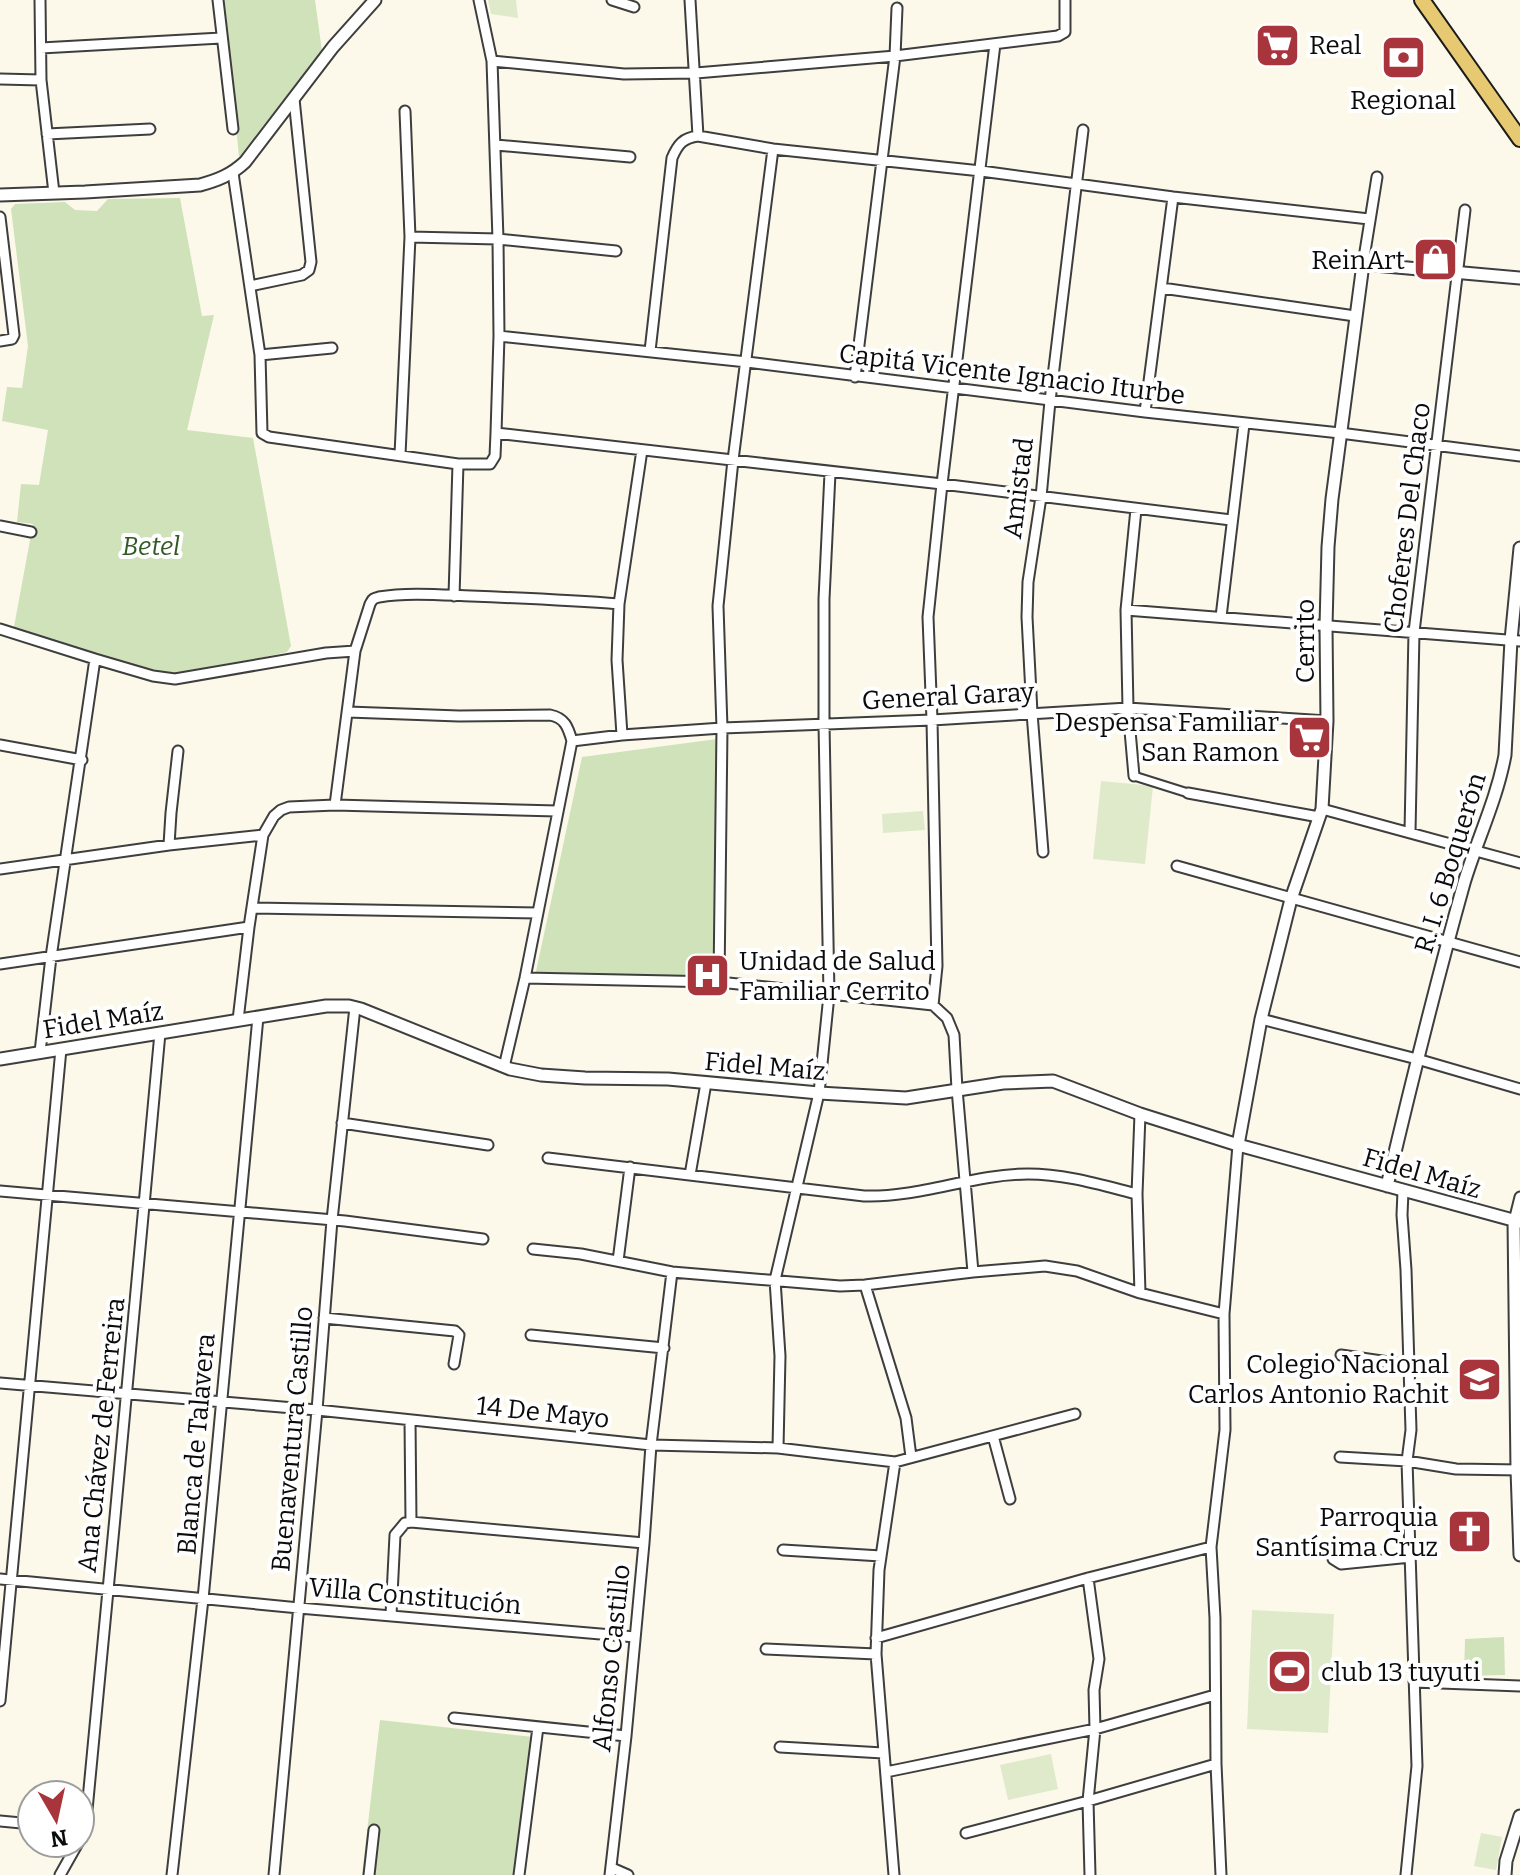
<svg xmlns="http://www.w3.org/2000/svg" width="1520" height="1875" font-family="Bitter,serif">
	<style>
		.green { fill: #cfe2b9 }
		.pitch { fill: #dfeaca }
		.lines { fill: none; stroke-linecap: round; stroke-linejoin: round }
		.pedestrian-casing { stroke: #3e3e3e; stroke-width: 11 }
		.minor-casing { stroke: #3e3e3e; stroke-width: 13 }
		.tertiary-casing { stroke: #3e3e3e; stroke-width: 15 }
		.primary-casing { stroke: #1c1c1c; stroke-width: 18 }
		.pedestrian { stroke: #fff; stroke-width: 7 }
		.minor { stroke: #fff; stroke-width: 9 }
		.tertiary { stroke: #fff; stroke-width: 11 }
		.primary { stroke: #e7c971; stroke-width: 14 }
		.labels { text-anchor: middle; stroke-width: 8; stroke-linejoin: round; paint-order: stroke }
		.poi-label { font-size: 26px; fill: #0b0b0b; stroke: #fff; text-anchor: end }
		.street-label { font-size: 26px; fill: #0b0b0b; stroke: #fff }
		.park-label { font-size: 26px; font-style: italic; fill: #305924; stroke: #fff }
	</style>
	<rect width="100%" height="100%" fill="#fcf9eb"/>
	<!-- green -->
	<path class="green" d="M224,0H315L322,51L239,157Z
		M180,198L202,316L214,315L187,430L253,438L291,646L287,652L175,677L13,632L33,524L17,522L21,484L39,485L48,430L2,421L7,387L22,388L28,346L11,209L15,204L65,202L75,210L97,211L108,199Z
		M717,739L715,978L535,976L582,757Z
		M1504,1637L1505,1675L1464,1676L1465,1639Z
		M380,1720L533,1737L515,1875H362Z"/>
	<!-- pitch -->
	<path class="pitch" d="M488,0H516L518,18L491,14Z
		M1101,781L1153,786L1145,864L1093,859Z
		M923,811L925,830L883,833L882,814Z
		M1252,1610L1334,1614L1328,1733L1247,1729Z
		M1051,1754L1058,1789L1008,1800L1000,1765Z
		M1481,1833L1502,1837L1496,1870L1474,1866Z"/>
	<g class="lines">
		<defs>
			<path id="pedestrian" d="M1134,776L1188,793"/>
			<path id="minor" d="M40,0L41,80L54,193
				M218,0L233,129
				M612,0L634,7
				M690,0L698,136
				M41,48L221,38
				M492,61L624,74L696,73L895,56L1058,36L1065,32V0
				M0,79L41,80
				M47,134L150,129
				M496,145L630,157
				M773,149L733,460L718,606L722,728L719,982L933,1005L947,1018L954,1035L957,1089L973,1272
				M233,173L260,355L262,433L269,437L458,464H490L495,456L496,433L499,336L498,239L492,61L479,0
				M0,217L14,335L12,339L0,341
				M410,237L498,239L616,251
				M1363,264L1377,177
				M250,286L302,275L309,270L311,262L294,99
				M1162,288L1355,316
				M499,336L747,362L1145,412L1340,433L1520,456
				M650,351L672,158C678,144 683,138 698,136L773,149L981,171L1173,197L1369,219
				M260,355L332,348
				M855,377L895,56L897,8
				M1145,412L1173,197
				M496,433L942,484L1231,520
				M400,455L410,237L405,111
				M0,526L31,532
				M454,596L458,464
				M1126,610L1520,641
				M1221,617L1244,424
				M0,629L95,659L51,957L40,1052
				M95,659L153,676L175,679L326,653L355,651
				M348,712L459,716L550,715C565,718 568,727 572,741L525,978L504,1067
				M622,735L617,660L619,604L642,450
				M572,741L622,735L722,728L932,720L1128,708L1327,721
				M0,745L82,760
				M1134,776L1128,708L1126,610L1136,509
				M1188,793L1319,817
				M335,805L355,651L370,604C373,599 372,599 379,597C407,592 443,595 471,596C521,598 570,600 619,604
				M1322,809L1520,863
				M1410,832L1414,632L1465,210
				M263,835L274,816L281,810L289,807L335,805L557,811
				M169,845L171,813L178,751
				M1043,852L1032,713L1027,617L1028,582L1041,497L1050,401L1083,130
				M1177,866L1520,962
				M0,869L169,845L263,835L249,927L238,1020
				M252,908L538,913
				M0,964L249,927
				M525,978L719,982
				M933,1005L937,966L932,720L928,617L942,484L995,44
				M1261,1019L1417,1059L1520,1089
				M342,1123L488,1145
				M548,1158L864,1196C919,1198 973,1174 1028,1174C1065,1174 1101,1185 1137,1194
				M690,1175L706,1083
				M0,1191L345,1221L483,1239
				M1403,1191L1402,1215L1406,1270L1411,1430L1407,1461L1417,1766L1406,1875
				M1514,1221L1520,1197
				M533,1249L581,1254L672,1272L840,1286L865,1285L973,1272L1045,1266L1077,1271L1140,1293L1224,1314
				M618,1261L630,1167
				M865,1285L906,1418L911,1457
				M1140,1293L1137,1194L1140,1114
				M324,1318L455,1331L459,1335L454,1364
				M531,1335L664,1348
				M1341,1355L1409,1365
				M0,1383L317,1410L651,1445L778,1448L895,1462L1075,1414
				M993,1436L1010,1499
				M778,1448L780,1356L775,1280L819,1093L829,995L824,724V599L830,473
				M1340,1457L1407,1461L1456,1469L1520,1470
				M411,1522L644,1543
				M783,1550L881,1556
				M1333,1559L1341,1564L1411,1557
				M1088,1578L1099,1659L1094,1690L1095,1729L1088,1801L1090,1875
				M0,1579L299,1608L635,1637
				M391,1615L395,1535L405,1523L411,1522L410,1420
				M876,1638L1088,1578L1211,1547
				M766,1649L876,1654
				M1414,1682L1520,1686
				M0,1701L61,1049
				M454,1718L626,1736
				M780,1747L883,1753
				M886,1772L1095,1729L1215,1695
				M0,1821L32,1824
				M966,1833L1088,1801L1216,1764
				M80,1840L85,1829L87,1810C111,1551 138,1292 160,1033
				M612,1868L628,1875
				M60,1875L78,1843
				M172,1875L203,1599L258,1017
				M274,1875L317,1410L332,1220L355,1007
				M369,1875L374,1830
				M519,1875L538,1727
				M610,1875L626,1736L644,1543L651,1445L672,1272
				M894,1875L876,1654L879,1570L895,1462
				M1221,1875L1216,1764L1215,1618L1211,1547L1225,1430L1224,1314L1238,1145"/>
			<path id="tertiary" d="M0,195L85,192L200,185C218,180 231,175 245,162L333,47L375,0
				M0,1059L326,1006H349L361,1009L510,1069L541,1075L585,1078L668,1079L819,1093L906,1098L1003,1083L1053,1081L1140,1114L1238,1145L1520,1222
				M1238,1145L1261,1019L1291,899L1322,809L1327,721L1326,626L1328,547L1332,499L1363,264L1520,278
				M1387,1186C1411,1084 1436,983 1464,883C1477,840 1497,799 1505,755L1511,640L1520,548
				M1514,1221L1517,1470L1520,1555
				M1505,1875L1506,1861L1520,1816"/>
			<path id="primary" d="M1422,0L1520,139"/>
		</defs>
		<!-- pedestrian casing -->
		<use href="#pedestrian" class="pedestrian-casing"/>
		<!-- minor casing -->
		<use href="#minor" class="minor-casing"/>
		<!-- tertiary casing -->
		<use href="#tertiary" class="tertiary-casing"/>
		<!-- primary casing -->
		<use href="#primary" class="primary-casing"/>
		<!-- pedestrian -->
		<use href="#pedestrian" class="pedestrian"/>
		<!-- minor -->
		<use href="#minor" class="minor"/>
		<!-- tertiary -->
		<use href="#tertiary" class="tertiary"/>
		<!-- primary -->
		<use href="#primary" class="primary"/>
	</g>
	<!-- icons -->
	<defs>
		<symbol id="supermarket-square" viewBox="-11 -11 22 22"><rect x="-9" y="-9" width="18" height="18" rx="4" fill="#a8353c" stroke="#fff"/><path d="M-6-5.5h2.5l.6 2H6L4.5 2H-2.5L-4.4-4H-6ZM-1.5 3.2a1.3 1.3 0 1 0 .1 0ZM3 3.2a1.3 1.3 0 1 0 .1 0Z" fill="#fff"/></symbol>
		<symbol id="bank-square" viewBox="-11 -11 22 22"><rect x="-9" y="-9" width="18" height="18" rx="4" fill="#a8353c" stroke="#fff"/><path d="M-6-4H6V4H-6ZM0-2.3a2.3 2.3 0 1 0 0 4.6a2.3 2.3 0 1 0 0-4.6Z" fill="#fff"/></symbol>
		<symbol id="shop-square" viewBox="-11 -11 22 22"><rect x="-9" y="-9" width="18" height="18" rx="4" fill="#a8353c" stroke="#fff"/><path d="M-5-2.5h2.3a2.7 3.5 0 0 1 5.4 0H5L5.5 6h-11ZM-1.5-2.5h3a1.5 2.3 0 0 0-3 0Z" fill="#fff"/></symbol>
		<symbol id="hospital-square" viewBox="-11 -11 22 22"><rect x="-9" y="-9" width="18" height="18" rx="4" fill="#a8353c" stroke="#fff"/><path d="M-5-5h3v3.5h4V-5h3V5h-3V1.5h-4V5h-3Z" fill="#fff"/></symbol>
		<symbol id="school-square" viewBox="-11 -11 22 22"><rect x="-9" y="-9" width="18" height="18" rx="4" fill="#a8353c" stroke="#fff"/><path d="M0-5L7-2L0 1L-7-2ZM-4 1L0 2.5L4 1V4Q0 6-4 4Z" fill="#fff"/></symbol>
		<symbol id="church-square" viewBox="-11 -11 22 22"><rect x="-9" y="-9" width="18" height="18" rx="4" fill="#a8353c" stroke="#fff"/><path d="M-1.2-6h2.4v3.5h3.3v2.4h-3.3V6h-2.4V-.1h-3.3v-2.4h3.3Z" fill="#fff"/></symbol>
		<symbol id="stadium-square" viewBox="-11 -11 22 22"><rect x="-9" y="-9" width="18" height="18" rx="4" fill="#a8353c" stroke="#fff"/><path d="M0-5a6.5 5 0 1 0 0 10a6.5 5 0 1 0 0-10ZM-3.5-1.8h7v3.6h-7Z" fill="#fff"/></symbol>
	</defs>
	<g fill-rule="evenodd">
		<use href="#supermarket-square" x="1252" y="20" width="51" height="51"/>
		<use href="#bank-square" x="1378" y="32" width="51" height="51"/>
		<use href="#shop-square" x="1410" y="234" width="51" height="51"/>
		<use href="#supermarket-square" x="1284" y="712" width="51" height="51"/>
		<use href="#hospital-square" x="682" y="950" width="51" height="51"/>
		<use href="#school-square" x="1454" y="1354" width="51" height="51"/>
		<use href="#church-square" x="1444" y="1506" width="51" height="51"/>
		<use href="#stadium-square" x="1264" y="1646" width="51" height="51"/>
	</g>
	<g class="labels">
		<!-- poi labels -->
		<g class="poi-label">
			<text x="1309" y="54" text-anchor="start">Real</text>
			<text x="1403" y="109" text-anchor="middle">Regional</text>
			<text x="1405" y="269">ReinArt</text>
			<text x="1279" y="731">Despensa Familiar<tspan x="1279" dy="30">San Ramon</tspan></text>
			<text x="739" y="970" text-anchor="start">Unidad de Salud<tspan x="739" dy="30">Familiar Cerrito</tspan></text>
			<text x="1449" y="1373">Colegio Nacional<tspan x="1449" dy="30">Carlos Antonio Rachit</tspan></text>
			<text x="1438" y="1526">Parroquia<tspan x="1438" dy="30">Santísima Cruz</tspan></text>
			<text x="1321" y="1681" text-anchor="start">club 13 tuyuti</text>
		</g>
		<!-- street labels -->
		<g class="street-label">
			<text transform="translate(1012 374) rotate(7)" y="9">Capitá Vicente Ignacio Iturbe</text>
			<text transform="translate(1018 488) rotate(-83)" y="9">Amistad</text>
			<text transform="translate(1407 518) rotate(-83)" y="9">Choferes Del Chaco</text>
			<text transform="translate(1305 641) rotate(-90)" y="9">Cerrito</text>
			<text transform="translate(948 696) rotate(-3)" y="9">General Garay</text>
			<text transform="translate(1450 863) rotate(-73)" y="9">R. I. 6 Boquerón</text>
			<text transform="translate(103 1020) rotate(-9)" y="9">Fidel Maíz</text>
			<text transform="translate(765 1066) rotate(5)" y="9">Fidel Maíz</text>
			<text transform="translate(1422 1173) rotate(16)" y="9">Fidel Maíz</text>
			<text transform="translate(543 1412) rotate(6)" y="9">14 De Mayo</text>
			<text transform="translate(101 1435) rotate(-84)" y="9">Ana Chávez de Ferreira</text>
			<text transform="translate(292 1439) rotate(-85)" y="9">Buenaventura Castillo</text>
			<text transform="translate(196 1444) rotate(-85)" y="9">Blanca de Talavera</text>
			<text transform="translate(415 1596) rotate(5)" y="9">Villa Constitución</text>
			<text transform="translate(611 1658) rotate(-84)" y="9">Alfonso Castillo</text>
		</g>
		<!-- park labels -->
		<g class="park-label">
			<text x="151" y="555">Betel</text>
		</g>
	</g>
	<!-- north arrow -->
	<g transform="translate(56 1819) rotate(171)"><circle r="38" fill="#ffffff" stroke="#9d9d9d" stroke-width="2"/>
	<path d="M0-6L14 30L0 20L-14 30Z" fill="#a8353c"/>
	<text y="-12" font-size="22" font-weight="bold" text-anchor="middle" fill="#0b0b0b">N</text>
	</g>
</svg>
